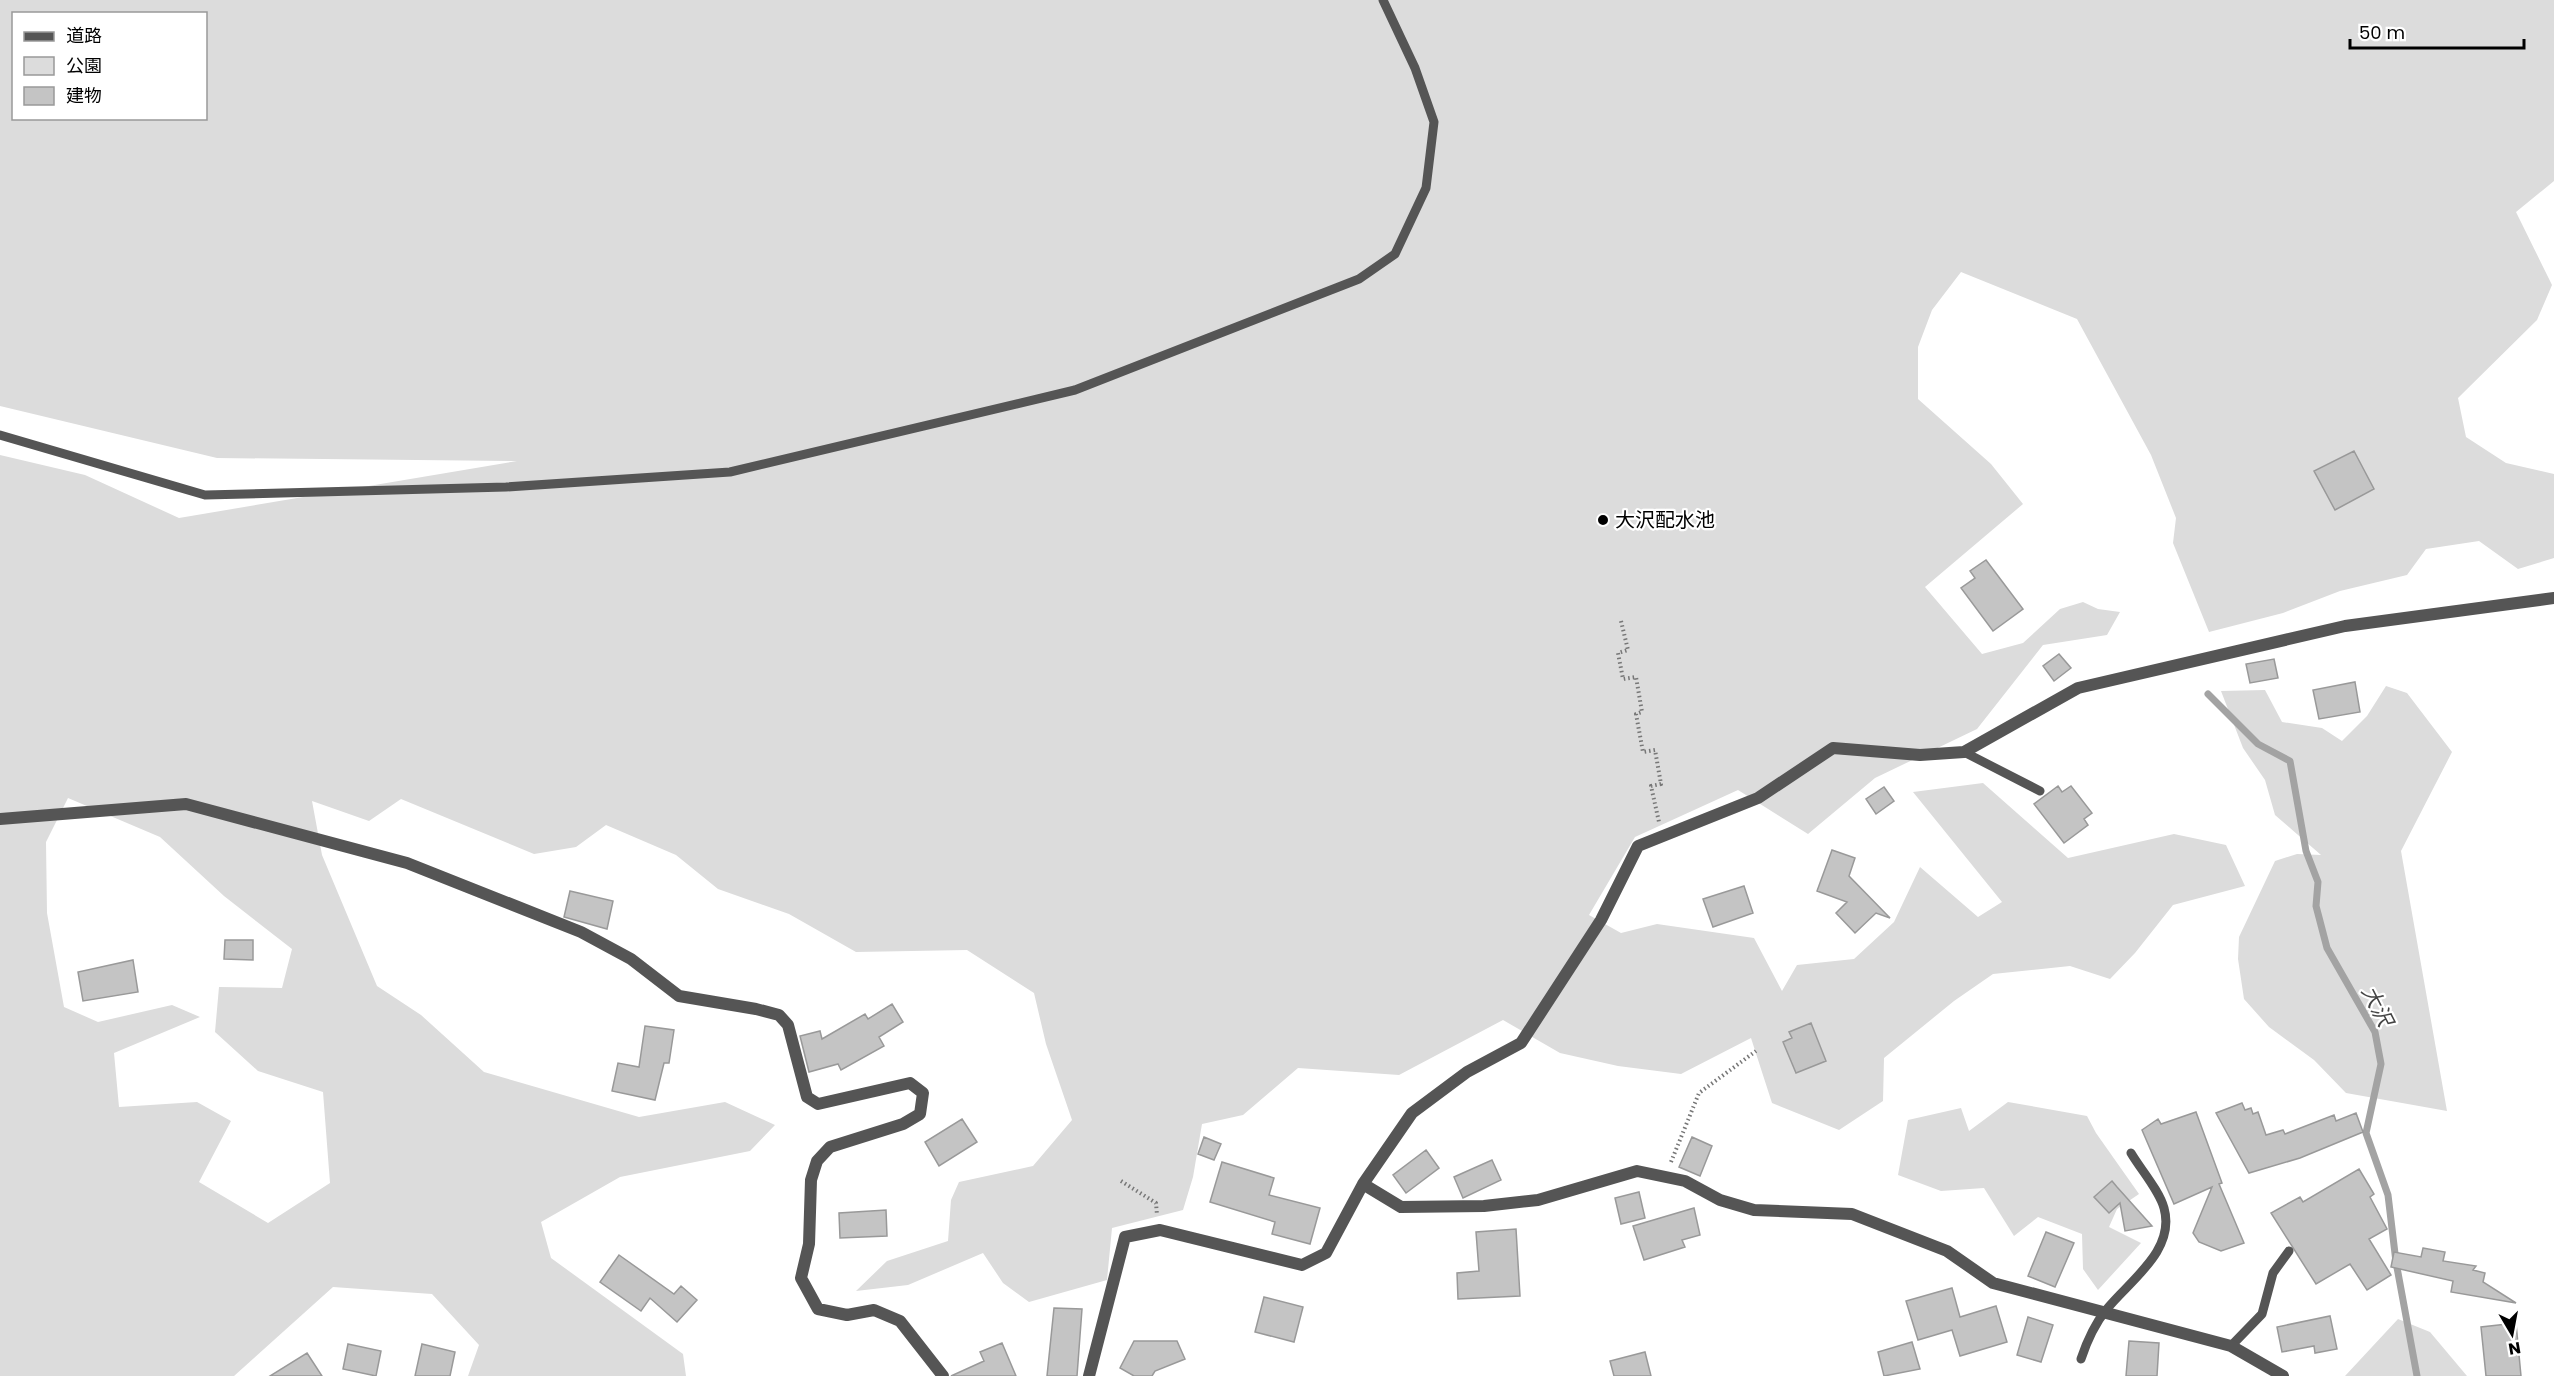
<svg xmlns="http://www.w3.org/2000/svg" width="2554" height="1376" font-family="Poppins,'Noto Sans JP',sans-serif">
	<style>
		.green { fill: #dcdcdc; fill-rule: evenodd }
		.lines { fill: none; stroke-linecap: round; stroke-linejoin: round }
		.stream { stroke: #a3a3a3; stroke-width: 7 }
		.building { fill: #c4c4c4; stroke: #999; stroke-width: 1.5 }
		.path { stroke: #777; stroke-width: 4; stroke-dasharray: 1.5 3; stroke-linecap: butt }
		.service { stroke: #555; stroke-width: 9 }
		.minor { stroke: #555; stroke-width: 12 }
		.poi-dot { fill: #000; stroke: #fff; stroke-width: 2 }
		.labels { text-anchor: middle; stroke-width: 4.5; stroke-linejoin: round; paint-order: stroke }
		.poi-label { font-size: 20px; fill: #000; stroke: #fff; text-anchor: start }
		.water-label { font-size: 21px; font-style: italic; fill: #444; stroke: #fff }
	</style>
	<rect width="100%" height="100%" fill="#fff"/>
	<!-- green -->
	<path class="green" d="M0,0H2554V181L2516,212L2552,285L2537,320L2458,398L2466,437L2506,463L2554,474V558L2518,569L2479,541L2426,549L2407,575L2340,591L2283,613L2209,632L2173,543L2176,518L2151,455L2077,319L1961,272L1932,310L1918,347V399L1991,464L2023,504L1925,587L1982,654L2023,643L2060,609L2083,602L2098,609L2120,612L2107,635L2043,645L1977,729L1875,778L1808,834L1738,790L1635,837L1589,915L1621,933L1657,924L1754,938L1782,991L1797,965L1854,959L1894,922L1920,867L1978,917L2002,902L1913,792L1983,783L2068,858L2174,834L2226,845L2245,886L2173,905L2135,953L2110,979L2070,966L1993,974L1954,1001L1884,1058L1883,1101L1839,1130L1772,1103L1751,1038L1681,1074L1618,1066L1560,1053L1503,1020L1399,1075L1298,1068L1243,1115L1202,1124L1193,1177L1183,1210L1112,1228L1107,1280L1029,1302L1003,1283L983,1253L908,1285L856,1291L887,1261L948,1241L951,1200L959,1182L1033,1166L1072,1120L1046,1044L1034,993L967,950L856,952L789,914L718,889L676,855L606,825L576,847L534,854L401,799L369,821L312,801L322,855L377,986L421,1015L484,1072L639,1117L725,1102L775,1125L750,1151L620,1177L541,1222L551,1258L683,1354L686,1376H468L479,1345L432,1294L333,1287L234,1376H0V455L85,475L179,518L517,461L217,458L0,406ZM14,14H206V118H14ZM68,798L160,837L224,896L292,949L282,988L219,987L215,1032L258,1071L323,1092L330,1183L268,1223L199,1182L231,1121L197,1102L119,1107L114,1053L200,1017L172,1005L98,1022L64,1007L47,913L46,842Z
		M2386,686L2407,693L2452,752L2401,851L2447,1111L2346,1093L2314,1060L2269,1027L2244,999L2238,959L2239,937L2275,861L2297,854L2321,855L2275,815L2265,780L2243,748L2221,691L2265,690L2282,722L2322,728L2342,741L2367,716Z
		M2008,1102L2087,1116L2096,1133L2139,1194L2117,1209L2109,1227L2141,1243L2098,1290L2083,1269L2082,1234L2038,1217L2014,1236L1984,1188L1941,1191L1898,1175L1908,1120L1961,1108L1969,1131Z
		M2398,1319L2430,1332L2467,1376H2345Z"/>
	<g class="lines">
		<!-- stream -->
		<path class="stream" d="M2208,694L2258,744L2290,761L2306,851L2318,882L2316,906L2327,948L2375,1032L2381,1064L2366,1133L2388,1195L2396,1262L2417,1376"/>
	</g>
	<!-- building -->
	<path class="building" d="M2354,451L2374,489L2335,510L2314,471Z
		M1986,560L2023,609L1993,631L1961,588L1975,578L1970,571Z
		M2059,654L2071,668L2054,681L2043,666Z
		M2274,659L2278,678L2250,683L2246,664Z
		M2355,682L2360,712L2319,719L2313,690Z
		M2058,786L2062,792L2071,786L2092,813L2084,819L2088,825L2064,843L2034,804Z
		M1884,787L1894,801L1876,814L1866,799Z
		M1832,850L1855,858L1849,876L1890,918L1876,913L1855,933L1836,913L1847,902L1817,891Z
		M1744,886L1753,913L1713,927L1703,899Z
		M570,891L613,901L607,929L564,917Z
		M225,940H253V960L224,959Z
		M133,960L138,992L83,1001L78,972Z
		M892,1004L903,1022L879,1037L884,1046L841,1070L838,1064L809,1072L800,1036L820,1031L822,1039L865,1014L868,1019Z
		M1811,1023L1826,1061L1796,1073L1783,1042L1792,1038L1789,1032Z
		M645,1026L674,1030L669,1063H664L655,1100L612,1091L618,1063L639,1067Z
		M2242,1103L2245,1110L2251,1108L2253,1114L2258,1112L2266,1135L2283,1130L2285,1134L2334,1115L2336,1121L2356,1113L2363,1132L2300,1158L2249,1173L2216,1113Z
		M2196,1112L2222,1183L2219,1184L2244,1243L2221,1251L2199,1242L2193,1233L2212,1187L2174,1204L2142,1130L2158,1119L2161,1124Z
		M962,1119L977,1142L939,1166L925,1142Z
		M1204,1137L1221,1144L1214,1160L1198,1154Z
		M1692,1137L1712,1146L1700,1176L1679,1167Z
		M1426,1150L1439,1168L1406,1193L1393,1175Z
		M1492,1160L1501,1180L1463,1198L1454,1177Z
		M1222,1162L1274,1178L1269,1195L1320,1208L1310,1244L1272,1234L1275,1222L1210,1202Z
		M2359,1169L2374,1194L2370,1197L2387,1229L2369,1239L2391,1275L2367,1290L2350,1264L2316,1284L2271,1213L2300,1197L2303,1202Z
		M2112,1181L2117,1187L2152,1226L2125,1231L2120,1203L2109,1213L2094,1197Z
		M1639,1192L1645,1218L1621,1224L1615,1198Z
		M1694,1208L1700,1235L1682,1240L1685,1247L1644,1260L1633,1226Z
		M886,1210L887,1236L840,1238L839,1213Z
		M1516,1229L1520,1296L1458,1299L1457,1273L1479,1271L1476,1232Z
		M2046,1232L2074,1243L2055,1287L2028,1276Z
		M2423,1248L2445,1252L2443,1261L2476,1266L2473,1270L2485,1273L2483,1282L2516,1303L2451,1292L2453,1281L2391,1267L2394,1252L2421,1257Z
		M619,1255L674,1294L681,1286L697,1300L677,1322L650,1298L641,1311L600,1282Z
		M1952,1288L1960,1317L1996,1306L2007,1342L1960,1356L1952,1330L1918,1340L1906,1301Z
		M1264,1297L1303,1307L1294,1342L1255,1332Z
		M1054,1308L1082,1309L1077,1376H1047Z
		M2330,1316L2337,1349L2315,1353L2314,1346L2282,1352L2277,1327Z
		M2028,1317L2053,1325L2041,1362L2017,1355Z
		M2516,1323L2521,1376H2486L2481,1327Z
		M1134,1341H1177L1185,1359L1155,1371L1152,1376H1134L1120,1368Z
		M2129,1341L2159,1343L2157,1376H2126Z
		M1912,1342L1920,1369L1884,1376L1878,1352Z
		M1002,1343L1016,1376H951L984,1361L980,1352Z
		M348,1344L381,1351L376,1376L343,1369Z
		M422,1344L455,1352L450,1376H415Z
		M1645,1352L1651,1376H1614L1610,1361Z
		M307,1353L322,1376H270Z"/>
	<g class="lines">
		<!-- path -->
		<path class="path" d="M1621,621L1628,650L1618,653L1623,679L1636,677L1642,712L1636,714L1643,752L1655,750L1661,784L1651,786L1659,822
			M1671,1162L1699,1093L1756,1051
			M1121,1181L1156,1203L1157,1215"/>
		<!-- service -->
		<path class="service" d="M0,435L205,495L506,487L730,472L1075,390L1359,279L1395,254L1426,188L1434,122L1415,68L1383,0
			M1964,752L2040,791
			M2231,1346L2262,1314L2273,1273L2289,1251
			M2081,1359C2087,1341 2094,1325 2106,1310C2129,1281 2176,1251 2164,1208C2159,1190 2141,1170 2131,1153"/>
		<!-- minor -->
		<path class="minor" d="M0,819L186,804L407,863L581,932L631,959L679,996L756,1009L779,1015L788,1025L807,1097L818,1104L910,1083L923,1093L920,1114L903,1124L830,1147L817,1161L811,1180L809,1244L801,1278L818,1309L847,1315L874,1310L900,1321L943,1376
			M1363,1184L1412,1113L1467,1072L1521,1043L1601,920L1638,846L1758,798L1833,748L1920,755L1964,752L2078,688L2345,626L2554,598
			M1089,1376L1125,1237L1160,1230L1302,1265L1326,1253L1363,1184L1401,1207L1484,1206L1538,1200L1637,1171L1685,1181L1720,1200L1754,1210L1852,1214L1947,1251L1993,1283L2231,1346L2283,1376"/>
	</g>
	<!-- markers -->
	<circle class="poi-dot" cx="1603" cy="520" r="6"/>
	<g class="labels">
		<!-- poi labels -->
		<g class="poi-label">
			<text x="1615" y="527">大沢配水池</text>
		</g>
		<!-- water labels -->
		<g class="water-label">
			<text transform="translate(2377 1006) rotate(63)" y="7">大沢</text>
		</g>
	</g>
	<!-- legend -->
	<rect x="12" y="12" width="195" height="108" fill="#ffffff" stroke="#999999" stroke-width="1.5"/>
	<rect x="24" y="32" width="30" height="9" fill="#555555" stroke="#999999" stroke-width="1.5"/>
	<text x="66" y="42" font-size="18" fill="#000000">道路</text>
	<rect x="24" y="57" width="30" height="18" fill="#dcdcdc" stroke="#999999" stroke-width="1.5"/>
	<text x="66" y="72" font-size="18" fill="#000000">公園</text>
	<rect x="24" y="87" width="30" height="18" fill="#c4c4c4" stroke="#999999" stroke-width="1.5"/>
	<text x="66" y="102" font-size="18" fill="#000000">建物</text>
	<!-- north arrow -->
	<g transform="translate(2512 1334) rotate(170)" stroke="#ffffff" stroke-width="4.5" paint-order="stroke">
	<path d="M0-4.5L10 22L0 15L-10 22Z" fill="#000000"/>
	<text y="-9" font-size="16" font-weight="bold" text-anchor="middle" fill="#000000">N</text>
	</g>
	<!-- scale -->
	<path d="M2350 39v9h174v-9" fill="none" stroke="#000000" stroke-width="3"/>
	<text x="2359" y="39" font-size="18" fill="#000000" stroke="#ffffff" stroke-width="4.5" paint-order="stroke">50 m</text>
</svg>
